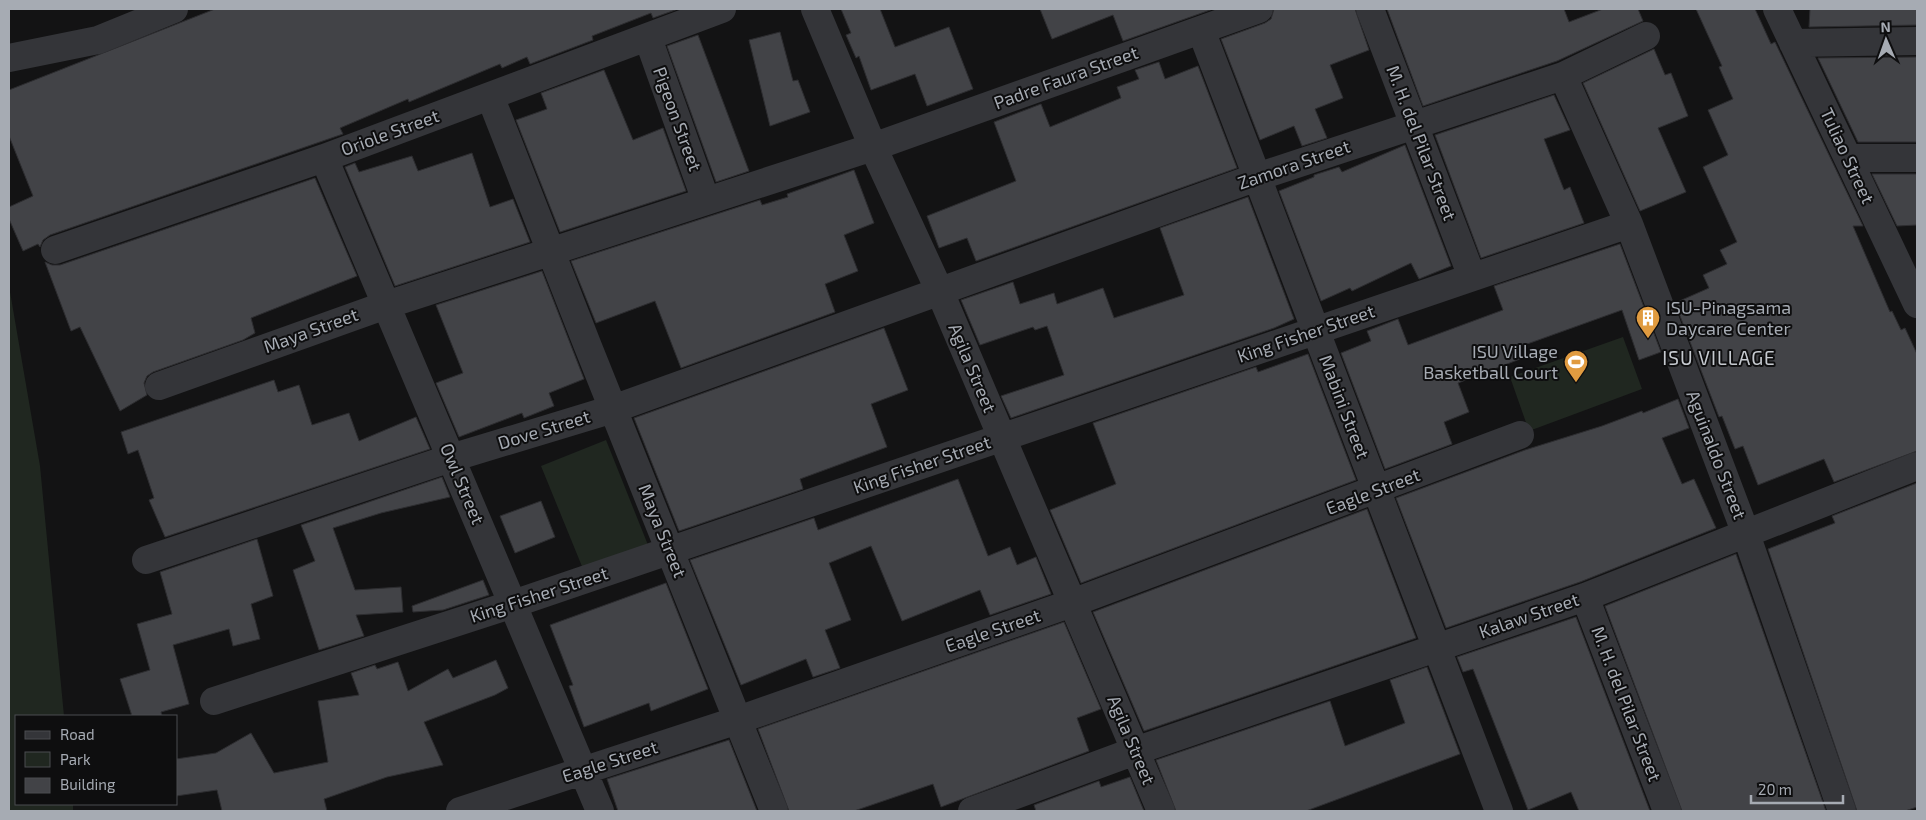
<svg xmlns="http://www.w3.org/2000/svg" width="1926" height="820" font-family="'Exo 2',sans-serif">
	<style>
		.green { fill: #202720 }
		.building { fill: #424347; stroke: #2d2d30 }
		.lines { fill: none; stroke-linecap: round; stroke-linejoin: round }
		.minor { stroke: #343539; stroke-width: 28 }
		.labels { text-anchor: middle; stroke-width: 4; stroke-linejoin: round; paint-order: stroke }
		.street-label { font-size: 18px; fill: #a6abb3; stroke: #0e0e0f }
		.poi-label { font-size: 18px; fill: #a6abb3; stroke: #0e0e0f; text-anchor: start }
		.neighbourhood-label { font-size: 19px; letter-spacing: 1px; fill: #c6cad0; stroke: #0e0e0f }
	</style>
	<rect width="100%" height="100%" fill="#131314"/>
	<!-- green -->
	<path class="green" d="M9,286L40,466L64,716H16V804H73V811H9Z
		M1623,337L1642,389L1529,431L1510,377Z
		M606,440L654,560L590,586L541,466Z"/>
	<!-- building -->
	<path class="building" d="M215,9H678L653,18L651,13L592,36L593,40L530,64L527,57L502,68L500,64L409,102L408,99L340,128L343,134L50,235L43,240L40,247L38,244L23,251L9,219V207L33,196L9,136V90Z
		M841,9H880L895,47L949,27L973,89L927,106L915,74L871,90L859,56L856,58L846,35L851,33Z
		M1040,9H1213L1123,41L1113,15L1052,39Z
		M1274,9H1355L1369,50L1330,65L1343,98L1315,109L1327,138L1302,146L1294,126L1260,140L1221,39L1265,23L1271,19Z
		M1387,9H1564L1569,22L1603,9H1638L1643,21L1557,61L1423,106Z
		M1696,9H1755L1771,44L1775,42L1863,226H1853L1890,312L1892,311L1901,330L1905,328L1917,354V451L1834,482L1824,459L1758,485L1743,446L1735,449L1722,416L1719,417L1675,303L1709,288L1703,275L1727,264L1720,250L1737,242L1703,167L1728,155L1708,110L1733,99L1719,67L1722,66Z
		M1810,9H1917V25L1809,27Z
		M780,32L793,81L798,80L810,112L770,126L749,40Z
		M698,35L749,171L716,182L667,46Z
		M1654,49L1665,75L1671,73L1688,116L1658,128L1686,192L1640,211L1583,83Z
		M1917,57V142H1858L1818,58Z
		M1159,62L1165,79L1198,66L1237,168L976,261L967,238L939,248L927,216L1016,181L994,122L1041,104L1050,127L1121,98L1117,87L1139,79L1135,70Z
		M604,70L633,140L663,128L686,191L560,232L516,120L547,109L541,93Z
		M1554,95L1570,130L1544,139L1564,190L1570,187L1584,223L1481,258L1435,135Z
		M1405,145L1451,266L1419,279L1411,263L1352,291L1350,288L1321,301L1279,191L1314,177V175L1339,167L1342,172Z
		M472,153L490,207L513,199L530,242L395,286L345,167L355,163L359,172L412,156L418,171Z
		M854,170L874,223L844,235L858,271L825,284L835,312L681,368L655,301L596,323L571,261L760,200L762,205L788,197L787,194Z
		M1872,174H1917V225L1897,226Z
		M315,178L357,276L251,318L255,333L243,340L153,372L147,376L144,383L147,395L120,411L80,327L71,331L45,262L52,265H60Z
		M1248,197L1294,319L1274,328L1011,418L1001,396L1064,375L1047,326L1035,330L1033,327L980,345L961,300L1013,282L1020,304L1054,293L1057,304L1103,288L1114,318L1184,295L1160,228Z
		M1620,244L1661,352L1639,360L1622,310L1516,348L1520,359L1458,383L1469,412L1444,422L1452,444L1385,469L1341,353L1371,341L1367,331L1398,319L1408,345L1503,310L1494,286Z
		M542,271L584,379L549,393L554,406L524,418L522,413L459,437L436,383L463,373L436,305Z
		M884,328L908,390L871,404L887,447L800,479L803,489L679,531L634,418Z
		M1308,354L1356,480L1081,583L1050,510L1116,484L1093,423L1256,367L1258,372Z
		M274,380L278,392L299,385L312,425L349,413L359,441L416,417L430,449L165,537L149,500L154,498L138,450L128,454L121,432Z
		M1678,399L1689,428L1662,438L1682,484L1694,479L1716,528L1580,582L1446,628L1396,498L1525,450L1602,426L1642,411L1643,413Z
		M442,477L450,497L381,513L333,528L355,590L401,587L403,612L356,615L364,636L319,650L293,570L315,561L301,525Z
		M958,479L988,556L1010,547L1017,565L1036,557L1051,594L990,615L980,590L902,621L871,546L829,563L851,620L825,630L840,668L813,677L806,659L741,685L690,560L814,518L818,530Z
		M1917,483V807L1905,811H1857L1768,549L1835,523L1832,516Z
		M541,501L555,537L515,553L500,516Z
		M1367,509L1416,638L1144,731L1093,612Z
		M257,539L273,596L251,604L260,639L233,646L229,629L173,645L189,704L161,712L162,716H132L120,679L150,670L137,624L172,614L160,572Z
		M1736,554L1826,811H1682L1605,606Z
		M483,580L489,595L443,610L413,612L412,606Z
		M666,583L708,689L651,711L649,703L584,727L569,686L573,685L550,625Z
		M1576,617L1650,811H1579L1571,792L1528,810L1473,669L1463,672L1457,657Z
		M1064,622L1101,709L1077,718L1089,751L941,807L933,784L854,811H789L758,729Z
		M496,660L508,688L495,695L424,722L443,765L387,777L324,799L327,811H222L217,790L176,796V759L216,753L251,733L274,773L328,762L318,701L359,695L351,673L375,665L377,669L398,662L408,691L448,669L453,678Z
		M1427,667L1460,754L1306,811H1176L1156,760L1330,701L1345,746L1405,723L1390,680Z
		M729,740L757,811H618L607,779Z
		M1130,777L1144,811H1036L1034,805L1099,781L1101,787Z"/>
	<g class="lines">
		<!-- minor -->
		<path class="minor" d="M815,9L873,147L940,292L1161,811
			M1370,9L1472,277
			M1777,9L1917,304
			M1201,30L1499,811
			M648,38L706,201
			M1793,43L1917,41
			M9,58L98,40L174,9
			M1563,76L1629,224L1746,534L1842,811
			M490,96L587,344L774,811
			M324,158L600,811
			M1848,158H1917
			M55,250L324,158L722,9
			M159,386L386,305L873,147L1259,9
			M146,560L451,458L613,409L1257,177L1563,76L1646,36
			M1585,597L1667,811
			M214,701L513,604L1629,224
			M460,811L738,720L1072,603L1520,435
			M972,811L1135,751L1585,597L1917,466"/>
	</g>
	<!-- icons -->
	<defs>
		<symbol id="building-pin" viewBox="-11 -11 22 30"><path d="M0 17L-7.5 6A9.5 9.5 0 1 1 7.5 6Z" fill="#e09b40" stroke="#0e0e0f"/><path d="M-4-6H4V6H1V3H-1V6H-4ZM-2.5-4.3h1.7v1.8h-1.7ZM.8-4.3h1.7v1.8H.8ZM-2.5-1h1.7V.8h-1.7ZM.8-1h1.7V.8H.8Z" fill="#fff"/></symbol>
		<symbol id="stadium-pin" viewBox="-11 -11 22 30"><path d="M0 17L-7.5 6A9.5 9.5 0 1 1 7.5 6Z" fill="#e09b40" stroke="#0e0e0f"/><path d="M0-5a6.5 5 0 1 0 0 10a6.5 5 0 1 0 0-10ZM-3.5-1.8h7v3.6h-7Z" fill="#fff"/></symbol>
	</defs>
	<g fill-rule="evenodd">
		<use href="#building-pin" x="1634" y="304" width="28" height="38"/>
		<use href="#stadium-pin" x="1562" y="348" width="28" height="38"/>
	</g>
	<g class="labels">
		<!-- street labels -->
		<g class="street-label">
			<text transform="translate(1066 78) rotate(-20)" y="6">Padre Faura Street</text>
			<text transform="translate(677 119) rotate(70)" y="6">Pigeon Street</text>
			<text transform="translate(390 133) rotate(-20)" y="6">Oriole Street</text>
			<text transform="translate(1421 143) rotate(69)" y="6">M. H. del Pilar Street</text>
			<text transform="translate(1847 156) rotate(65)" y="6">Tuliao Street</text>
			<text transform="translate(1294 165) rotate(-19)" y="6">Zamora Street</text>
			<text transform="translate(311 331) rotate(-20)" y="6">Maya Street</text>
			<text transform="translate(1306 334) rotate(-19)" y="6">King Fisher Street</text>
			<text transform="translate(972 368) rotate(67)" y="6">Agila Street</text>
			<text transform="translate(1344 407) rotate(69)" y="6">Mabini Street</text>
			<text transform="translate(544 430) rotate(-17)" y="6">Dove Street</text>
			<text transform="translate(1716 455) rotate(69)" y="6">Aguinaldo Street</text>
			<text transform="translate(922 465) rotate(-19)" y="6">King Fisher Street</text>
			<text transform="translate(462 484) rotate(67)" y="6">Owl Street</text>
			<text transform="translate(1373 492) rotate(-21)" y="6">Eagle Street</text>
			<text transform="translate(662 531) rotate(68)" y="6">Maya Street</text>
			<text transform="translate(539 595) rotate(-18)" y="6">King Fisher Street</text>
			<text transform="translate(1529 616) rotate(-19)" y="6">Kalaw Street</text>
			<text transform="translate(993 631) rotate(-19)" y="6">Eagle Street</text>
			<text transform="translate(1626 704) rotate(69)" y="6">M. H. del Pilar Street</text>
			<text transform="translate(1131 740) rotate(67)" y="6">Agila Street</text>
			<text transform="translate(610 762) rotate(-18)" y="6">Eagle Street</text>
		</g>
		<!-- poi labels -->
		<g class="poi-label">
			<text x="1666" y="314">ISU-Pinagsama<tspan x="1666" dy="21">Daycare Center</tspan></text>
			<text x="1558" y="358" text-anchor="end">ISU Village<tspan x="1558" dy="21">Basketball Court</tspan></text>
		</g>
		<!-- neighbourhood labels -->
		<g class="neighbourhood-label">
			<text x="1719" y="365">ISU VILLAGE</text>
		</g>
	</g>
	<!-- border -->
	<rect width="1926" height="820" fill="none" stroke="#a6abb3" stroke-width="20"/>
	<!-- legend -->
	<rect x="15" y="715" width="162" height="90" fill="#0e0e0f" stroke="#4b4d51"/>
	<rect x="25" y="731" width="25" height="8" fill="#343539" stroke="#4b4d51"/>
	<text x="60" y="740" font-size="15" fill="#a6abb3">Road</text>
	<rect x="25" y="752" width="25" height="15" fill="#202720" stroke="#4b4d51"/>
	<text x="60" y="765" font-size="15" fill="#a6abb3">Park</text>
	<rect x="25" y="778" width="25" height="15" fill="#424347" stroke="#4b4d51"/>
	<text x="60" y="790" font-size="15" fill="#a6abb3">Building</text>
	<!-- north arrow -->
	<g transform="translate(1886 40) rotate(358)" stroke="#0e0e0f" stroke-width="4" paint-order="stroke">
	<path d="M0-4L9 19L0 12L-9 19Z" fill="#a6abb3"/>
	<text y="-8" font-size="14" font-weight="bold" text-anchor="middle" fill="#a6abb3">N</text>
	</g>
	<!-- scale -->
	<path d="M1751 795v8h92v-8" fill="none" stroke="#a6abb3" stroke-width="2.5"/>
	<text x="1758" y="795" font-size="15" fill="#a6abb3" stroke="#0e0e0f" stroke-width="4" paint-order="stroke">20 m</text>
</svg>
